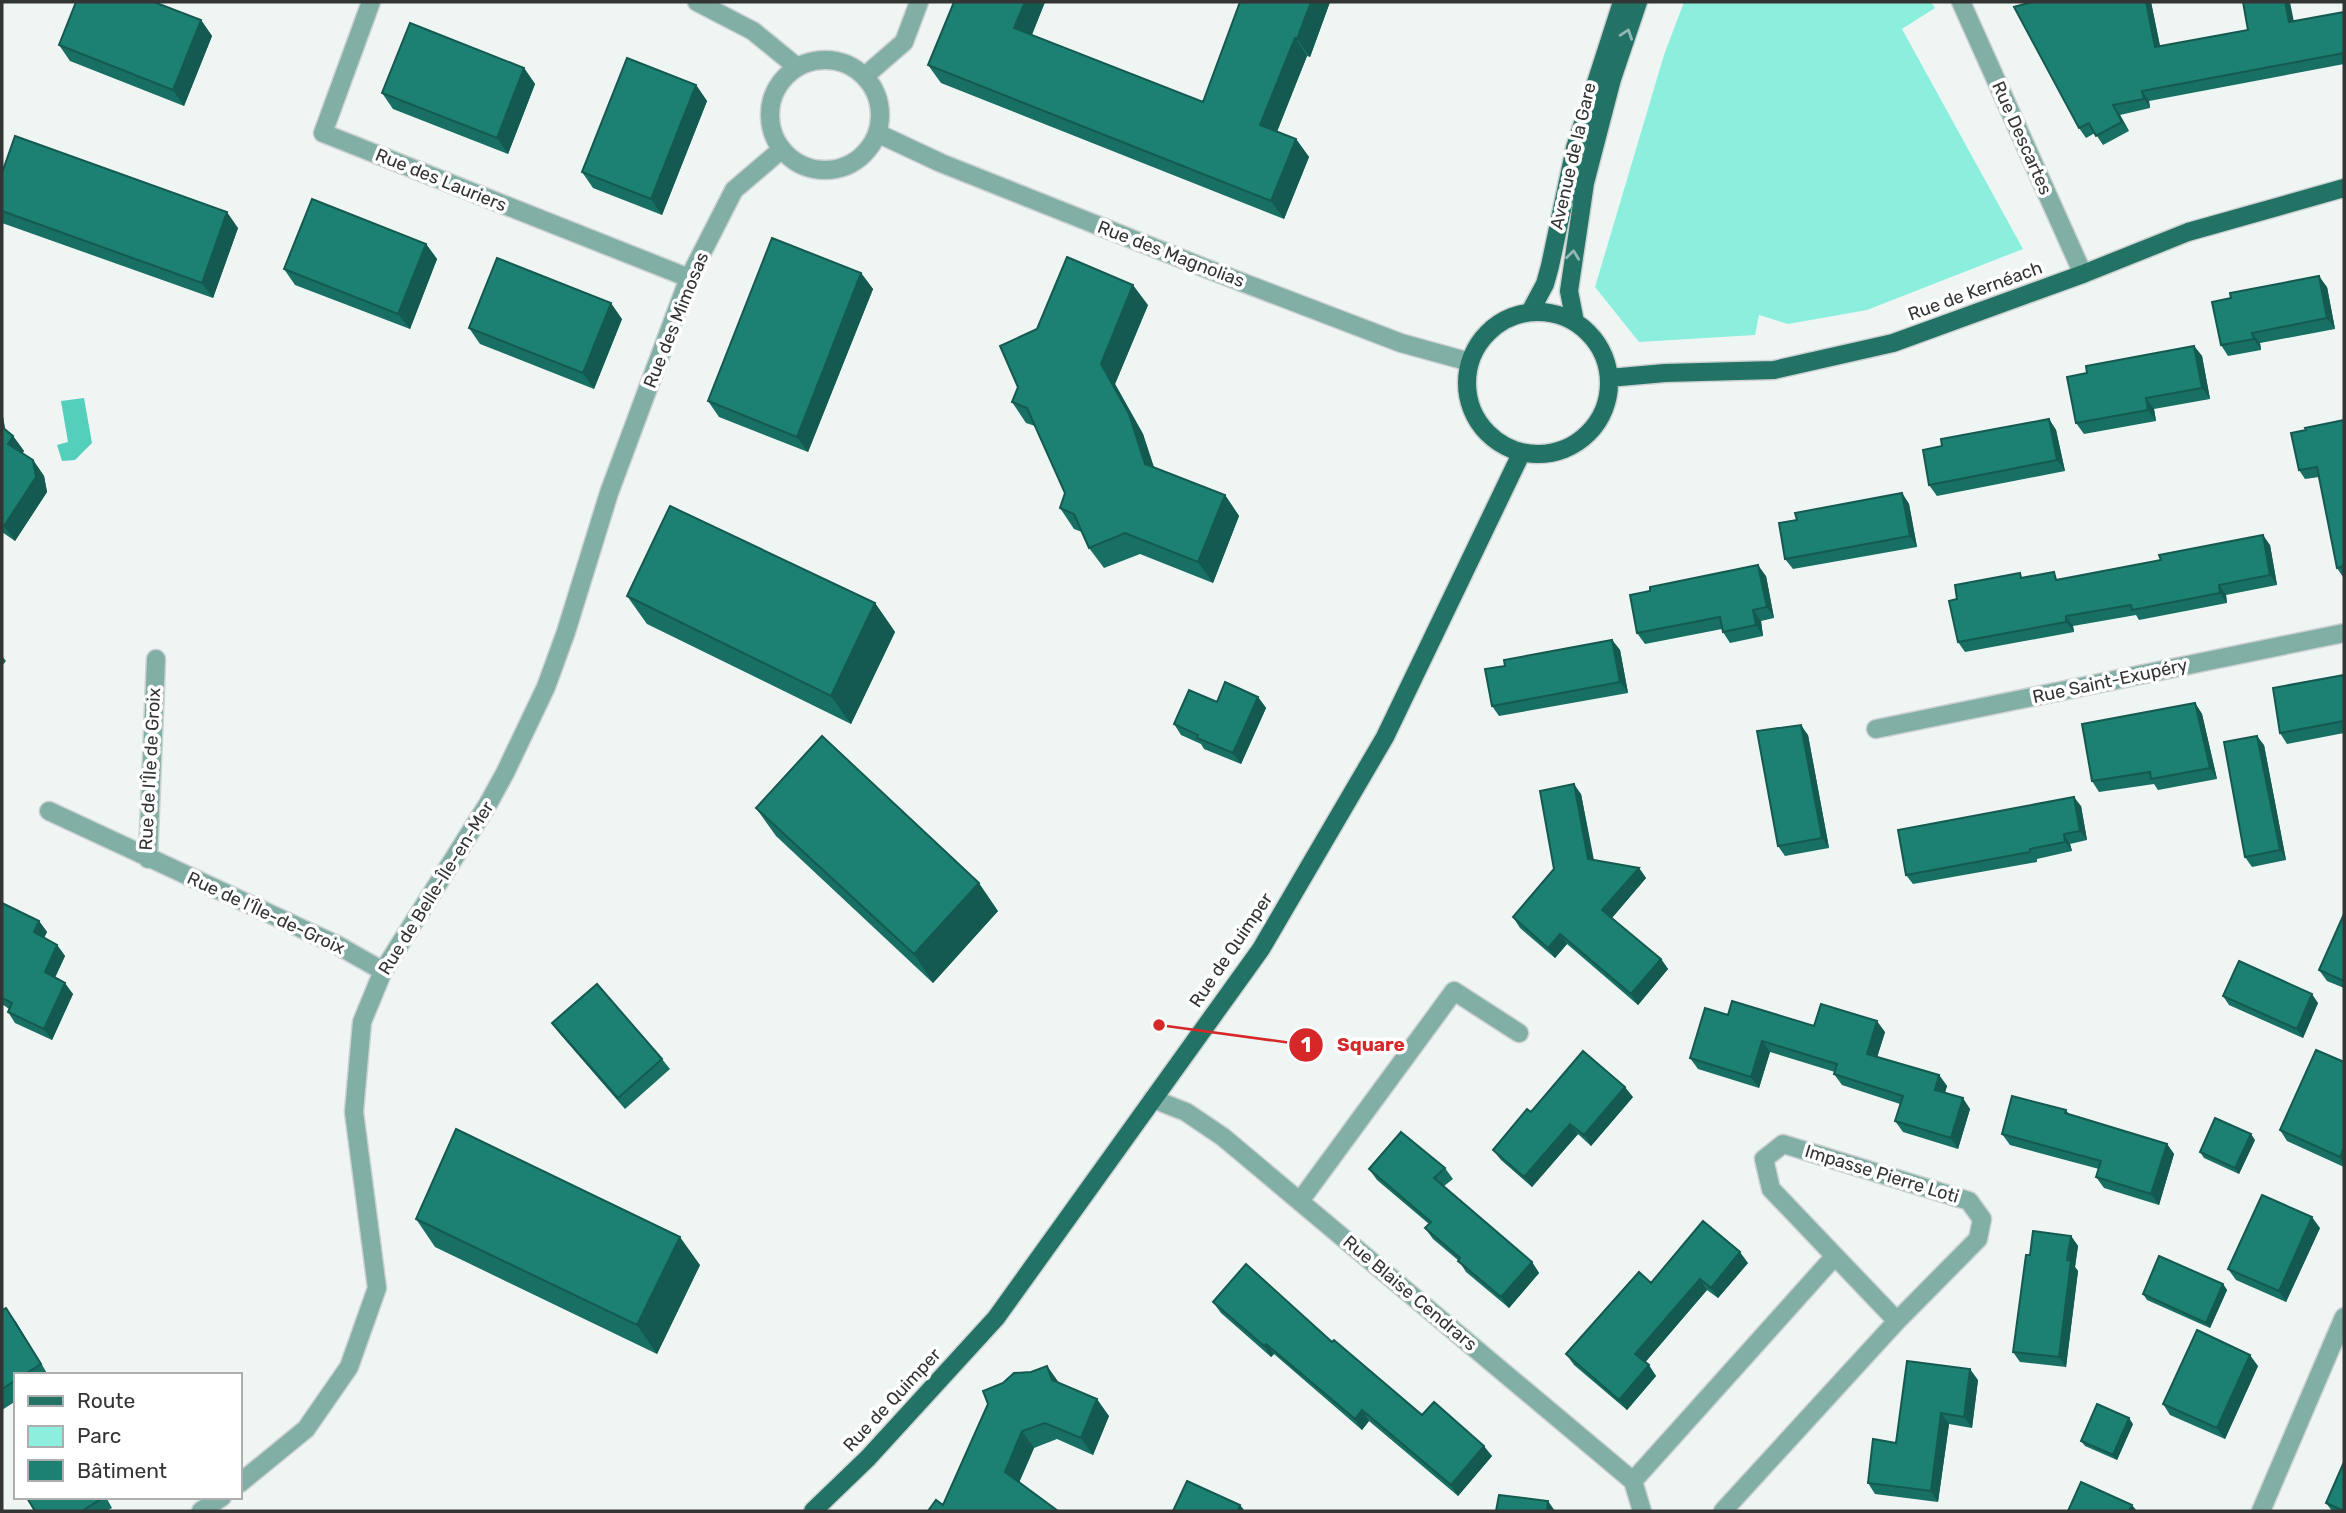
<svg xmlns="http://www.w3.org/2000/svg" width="2346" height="1513" font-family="Rubik,sans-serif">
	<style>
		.green { fill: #8cefde }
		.water { fill: #53cfbc }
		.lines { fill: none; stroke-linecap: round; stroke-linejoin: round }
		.minor-casing { stroke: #cdd2d1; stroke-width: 21 }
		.major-casing { stroke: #cdd2d1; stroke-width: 21 }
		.minor { stroke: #81afa6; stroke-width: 18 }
		.major { stroke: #237266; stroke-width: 18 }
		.wall { fill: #186f63 }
		.shaded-wall { fill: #145a50 }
		.building { fill: #1c8173; stroke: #145a50; stroke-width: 2 }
		.oneway { stroke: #91b8b2 }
		.labels { text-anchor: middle; stroke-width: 7; stroke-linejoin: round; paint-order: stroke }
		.street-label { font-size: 18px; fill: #333535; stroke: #fff }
		.leader { fill: none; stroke: #d62828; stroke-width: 2.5 }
		.callout-dot { fill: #d62828; stroke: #fff; stroke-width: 2.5 }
		.mark-label { font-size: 21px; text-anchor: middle; font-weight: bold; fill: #fff }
		.callout-label { font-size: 19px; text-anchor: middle; font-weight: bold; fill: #d62828; stroke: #fff; stroke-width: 7; stroke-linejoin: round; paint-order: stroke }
	</style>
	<rect width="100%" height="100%" fill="#eff5f3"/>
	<!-- green -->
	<path class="green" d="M1684,2H1931L1935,8L1902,29L2023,249L1867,310L1788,324L1759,315L1755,335L1639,342L1595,287L1664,55Z"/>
	<!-- water -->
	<path class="water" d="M84,398L92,443L75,460L62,461L57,445L68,442L61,401Z"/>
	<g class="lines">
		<defs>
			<path id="minor" d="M371,2L323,133L689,278
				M697,2L753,31L797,67
				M1961,2L2083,274
				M770 115a55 55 0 1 1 110 0a55 55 0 1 1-110 0Z
				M865,76L904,42L919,2
				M877,133L941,163L1205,268L1401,343L1470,362
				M1876,729L2344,633
				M49,811L339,946L383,971
				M148,859L156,659
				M1153,1099L1186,1112L1223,1137L1633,1481L1642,1511
				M1300,1201L1454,991L1519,1033
				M1633,1481L1834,1257
				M240,1483L306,1429L349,1367L377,1288L354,1112L362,1022L383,971L488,804L505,773L546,687L566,632L609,493L689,278L734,190L782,149
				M201,1511L222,1497
				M1723,1511L1897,1321L1978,1239L1982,1219L1969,1201L1783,1144L1764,1159L1771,1189L1897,1321
				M2261,1511L2344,1317"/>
			<path id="major" d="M1530,312L1545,284L1550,266L1575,148L1622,2
				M1467 383a71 71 0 1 1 142 0a71 71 0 1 1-142 0Z
				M1575,322L1569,291L1585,183L1612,79L1638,2
				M1609,378L1665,373L1774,370L1893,343L2083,274L2188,232L2344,188
				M813,1511L868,1458L996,1318L1261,949L1385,737L1521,454"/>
		</defs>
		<!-- minor casing -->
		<use href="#minor" class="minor-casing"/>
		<!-- major casing -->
		<use href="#major" class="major-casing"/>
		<!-- minor -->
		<use href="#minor" class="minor"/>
		<!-- major -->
		<use href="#major" class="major"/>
	</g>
	<!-- wall -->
	<path class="wall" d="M1045,2L1032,35L1203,102L1240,2H1330L1310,57L1307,56L1277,131L1296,139L1309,157L1284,219L941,83L928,65Z
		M2151,2L2160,46L2344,12V64L2149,101L2150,108L2120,115L2129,131L2103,145L2095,133L2086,138L2079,128Z
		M201,20L212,36L184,106L70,61L59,45Z
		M524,68L535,84L508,154L393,109L382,93Z
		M696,85L707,101L662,215L593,188L582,172Z
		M2,173L238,228L213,298L2,223Z
		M426,244L437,259L410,329L295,285L284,269Z
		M861,273L873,289L808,452L719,417L708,401Z
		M2327,287L2335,329L2260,343L2261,350L2228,356L2221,345Z
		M1148,305L1115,384L1143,434L1154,467L1225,495L1239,516L1213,583L1140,554L1104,568L1089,548L1082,532L1074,529L1060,508L1065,493L1035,426L1026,423L1012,402L1018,387Z
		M622,319L594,389L480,344L469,328Z
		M2194,346L2202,356L2210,399L2154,409L2156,421L2084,434L2076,423Z
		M2,411L5,430L13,436L24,451L22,453L33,460L44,476L47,492L15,541L2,532Z
		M2049,419L2056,430L2065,471L1937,496L1929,485L1942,446Z
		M2344,421V576L2343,577L2337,568L2319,477L2305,479L2299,470Z
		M1902,493L1909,504L1917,547L1793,569L1785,559L1797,520Z
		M2270,545L2277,585L2226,595L2227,603L2139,620L2136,615L2073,626L2074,632L1965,652L1958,642L1957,599L2024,578L2060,580Z
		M1766,576L1774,618L1761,621L1763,636L1730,643L1723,632L1722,629L1645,644L1637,633Z
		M627,596L875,603L895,632L851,724L647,624Z
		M1612,640L1620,650L1628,693L1499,716L1492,706L1505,666Z
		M2,656L6,661L2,666Z
		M2344,675V733L2287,744L2280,733Z
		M1258,697L1266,708L1241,764L1204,749L1201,744L1181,735L1174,724Z
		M2195,703L2202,714L2217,779L2158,790L2154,784L2099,792L2092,781Z
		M1808,735L1829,848L1785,856L1778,846Z
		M2264,745L2286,860L2252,867L2245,857Z
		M1581,794L1594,860L1639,868L1646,878L1612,918L1661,959L1668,969L1638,1005L1567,944L1555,958L1520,928L1513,917L1554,869Z
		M2081,806L2087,840L2070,844L2072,851L2037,859V862L1913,884L1906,875Z
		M756,808L998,911L933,983L776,836Z
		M2,903L39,921L47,932L44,938L57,945L65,956L55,978L73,994L52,1040L15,1023L8,1012L9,1009L2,1004Z
		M2344,914V988L2327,981L2319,970Z
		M2223,996L2318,1003L2303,1038L2229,1005Z
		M1728,1015L1814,1026L1885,1032L1877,1057L1939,1075L1947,1086L1945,1092L1970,1109L1958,1149L1903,1132L1895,1121L1900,1104L1842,1085L1834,1074L1835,1072L1770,1052L1759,1088L1698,1069L1690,1058Z
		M552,1023L662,1059L670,1069L625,1109L560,1034Z
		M2344,1062V1167L2287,1141L2280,1130Z
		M1633,1097L1591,1146L1578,1134L1532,1187L1501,1160L1493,1150L1531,1112Z
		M2066,1110L2069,1114L2167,1144L2174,1154L2159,1205L2104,1188L2096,1177L2099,1169L2010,1145L2002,1134Z
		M2255,1140L2239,1174L2204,1158L2200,1152Z
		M1445,1168L1453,1179L1444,1186L1532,1262L1539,1273L1509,1308L1466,1272L1459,1261L1433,1239L1425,1228L1429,1224L1377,1180L1369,1169Z
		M416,1219L700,1265L657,1354L435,1247Z
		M2320,1228L2286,1302L2236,1280L2228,1269Z
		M2071,1236L2078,1246L2075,1267L2078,1271L2066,1367L2020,1362L2013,1352L2030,1255Z
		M1748,1263L1718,1298L1707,1290L1645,1362L1656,1376L1627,1410L1574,1365L1566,1354L1651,1283Z
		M2223,1284L2227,1290L2210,1328L2147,1300L2143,1294Z
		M1213,1302L1332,1342L1422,1415L1492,1456L1458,1496L1369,1421L1362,1430L1274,1354L1271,1357L1221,1313Z
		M2,1310L16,1322L48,1375H16V1401L2,1410Z
		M1047,1366L1059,1383L1109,1416L1093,1455L1057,1439L1034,1448L1019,1483L943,1505L988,1404L1031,1372Z
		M2258,1366L2225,1439L2170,1415L2163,1404Z
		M1978,1380L1972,1428L1949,1424L1938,1502L1875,1494L1868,1483L1896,1443Z
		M2133,1424L2117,1460L2085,1446L2081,1441Z
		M28,1497H106L112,1508L107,1511H35Z
		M2326,1503L2344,1511H2332Z"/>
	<!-- shaded-wall -->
	<path class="shaded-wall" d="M1025,2H1045L1027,46L1014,28Z
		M1311,2H1330L1310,57L1297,39Z
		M2146,2H2151L2162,56L2155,47Z
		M2285,2H2290L2296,32L2289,22Z
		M201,20L212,36L184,106L173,90Z
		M1295,38L1307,56L1273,142L1260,125Z
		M524,68L535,84L508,154L497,138Z
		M696,85L707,101L662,215L651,199Z
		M2142,91L2149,101L2150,108L2144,99Z
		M2113,105L2120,115L2129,131L2122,122Z
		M1296,139L1309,157L1284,219L1271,201Z
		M227,212L238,228L213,298L202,283Z
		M426,244L437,259L410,329L398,314Z
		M861,273L873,289L808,452L797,437Z
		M2319,276L2327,287L2335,329L2327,318Z
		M1133,285L1148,305L1115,384L1143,434L1159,484L1145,464L1101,364Z
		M611,303L622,319L594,389L583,373Z
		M2252,333L2260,343L2261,350L2254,339Z
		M2194,346L2202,356L2210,399L2202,388Z
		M2146,398L2154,409L2156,421L2148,410Z
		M2,411L7,439L2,431Z
		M2049,419L2056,430L2065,471L2057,460Z
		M13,436L24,451L19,459L8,444Z
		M33,460L44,476L47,492L15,541L4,526Z
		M1902,493L1909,504L1917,547L1910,536Z
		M1225,495L1239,516L1213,583L1198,562Z
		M2263,535L2270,545L2277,585L2270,575Z
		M1758,565L1766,576L1774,618L1767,607Z
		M2219,585L2226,595L2227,603L2220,593Z
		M875,603L895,632L851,724L831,696Z
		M1753,610L1761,621L1763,636L1756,625Z
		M2066,616L2073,626L2074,632L2066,622Z
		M1612,640L1620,650L1628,693L1620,682Z
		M1258,697L1266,708L1241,764L1233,753Z
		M2195,703L2202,714L2217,779L2210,768Z
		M1801,725L1808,735L1829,848L1822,838Z
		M2257,736L2264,745L2286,860L2280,850Z
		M1574,784L1581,794L1595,869L1588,859Z
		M2074,797L2081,806L2087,840L2080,831Z
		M2064,834L2070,844L2072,851L2065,842Z
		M1639,868L1646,878L1610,920L1602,910Z
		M979,883L998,911L933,983L914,954Z
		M39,921L47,932L41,943L34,932Z
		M1560,934L1567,944L1555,958L1548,948Z
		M57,945L65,956L52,983L45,972Z
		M1661,959L1668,969L1638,1005L1631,994Z
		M65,983L73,994L52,1040L44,1029Z
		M2312,994L2318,1003L2303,1038L2297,1029Z
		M1877,1021L1885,1032L1875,1064L1867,1054Z
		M1762,1041L1770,1052L1759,1088L1751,1077Z
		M1939,1075L1947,1086L1943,1100L1935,1090Z
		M1625,1087L1633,1097L1591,1146L1584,1135Z
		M1963,1098L1970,1109L1958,1149L1951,1138Z
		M1570,1124L1578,1134L1532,1187L1524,1177Z
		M2251,1134L2255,1140L2239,1174L2235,1168Z
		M2167,1144L2174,1154L2159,1205L2151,1194Z
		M2344,1147V1164L2340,1157Z
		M2312,1217L2320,1228L2286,1302L2279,1291Z
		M2071,1236L2078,1246L2075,1267L2078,1271L2066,1367L2059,1357Z
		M680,1237L700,1265L657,1354L637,1325Z
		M1740,1252L1748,1263L1718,1298L1711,1288Z
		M1532,1262L1539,1273L1509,1308L1501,1297Z
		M1700,1279L1707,1290L1643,1365L1635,1354Z
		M2223,1284L2227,1290L2210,1328L2206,1323Z
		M6,1308L16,1322L48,1375L41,1364Z
		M1266,1344L1274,1354L1271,1357L1264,1346Z
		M2250,1355L2258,1366L2225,1439L2217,1428Z
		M1649,1365L1656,1376L1627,1410L1619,1400Z
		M1047,1366L1059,1383L1052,1380Z
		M1970,1369L1978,1380L1972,1428L1964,1417Z
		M1097,1399L1109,1416L1093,1455L1081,1438Z
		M1362,1410L1369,1421L1362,1430L1355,1419Z
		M1941,1413L1949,1424L1938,1502L1931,1491Z
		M2129,1418L2133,1424L2117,1460L2113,1455Z
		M1022,1431L1034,1448L1016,1489L1005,1472Z
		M1484,1446L1492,1456L1458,1496L1451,1485Z
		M1548,1501L1555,1511H1547Z
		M1240,1505L1245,1511H1238Z
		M2132,1505L2137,1511H2129Z"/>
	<!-- building -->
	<path class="building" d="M76,2H154L201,20L173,90L59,45Z
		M954,2H1025L1014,28L1203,102L1240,2H1311L1297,39L1295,38L1260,125L1296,139L1271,201L928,65Z
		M2032,2H2146L2155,47L2248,30L2243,2H2285L2289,22L2344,12V53L2142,91L2144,99L2113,105L2122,122L2096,136L2089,123L2079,128L2014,7Z
		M410,23L524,68L497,138L382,93Z
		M627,58L696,85L651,199L582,172Z
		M15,136L227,212L202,283L2,211V173Z
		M312,199L426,244L398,314L284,269Z
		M772,238L861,273L797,437L708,401Z
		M1067,257L1133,285L1101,364L1129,414L1145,464L1225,495L1198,562L1125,533L1089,548L1074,514L1060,508L1065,493L1027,408L1012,402L1018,387L1000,346L1037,329Z
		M497,258L611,303L583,373L469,328Z
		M2319,276L2327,318L2252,333L2254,339L2221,345L2212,302L2231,298L2230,293Z
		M2194,346L2202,388L2146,398L2148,410L2076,423L2067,377L2087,373L2086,366Z
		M2049,419L2057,460L1929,485L1923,450L1942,446L1941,439Z
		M2344,420V566L2337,568L2317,467L2299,470L2291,433L2306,430L2305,428Z
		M2,427L13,436L8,444L33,460L36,477L4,526L2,524Z
		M1902,493L1910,536L1785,559L1779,523L1797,520L1795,513Z
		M670,506L875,603L831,696L627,596Z
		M2263,535L2270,575L2219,585L2220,593L2132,610L2131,605L2066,616V622L1958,642L1949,601L1957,599L1955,585L2020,573L2021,578L2054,572L2056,580L2161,560L2159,555Z
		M1758,565L1767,607L1753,610L1756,625L1723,632L1720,617L1637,633L1630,595L1650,591V587Z
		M1612,640L1620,682L1492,706L1485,669L1505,666L1504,660Z
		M2344,675V721L2280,733L2273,688Z
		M1225,682L1258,697L1233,753L1197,738L1198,735L1174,724L1189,690L1217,702Z
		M2195,703L2210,768L2151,779L2150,772L2092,781L2082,724Z
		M1801,725L1822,838L1778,846L1757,731Z
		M822,736L979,883L914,954L756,808Z
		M2257,736L2280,850L2245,857L2224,742Z
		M1574,784L1588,859L1639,868L1602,910L1661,959L1631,994L1560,934L1548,948L1513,917L1554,869L1540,791Z
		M2074,797L2080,831L2064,834L2065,842L2030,849V852L1906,875L1898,830Z
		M2,903L39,921L34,932L57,945L45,972L65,983L44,1029L8,1012L12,1003L2,998Z
		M2344,914V981L2319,970Z
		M2239,961L2312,994L2297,1029L2223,996Z
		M597,984L662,1059L618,1098L552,1023Z
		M1732,1001L1814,1026L1821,1004L1877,1021L1867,1054L1939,1075L1935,1090L1963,1098L1951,1138L1895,1121L1903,1096L1834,1074L1837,1064L1762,1041L1751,1077L1690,1058L1705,1008L1728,1015Z
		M2316,1050L2344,1062V1147L2340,1157L2280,1130Z
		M1583,1051L1625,1087L1584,1135L1570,1124L1524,1177L1493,1150L1527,1109L1531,1112Z
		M2012,1096L2066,1110L2065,1113L2167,1144L2151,1194L2096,1177L2101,1161L2002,1134Z
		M2215,1118L2251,1134L2235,1168L2200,1152Z
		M456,1129L680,1237L637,1325L416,1219Z
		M1401,1132L1445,1168L1434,1178L1532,1262L1501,1297L1458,1261L1460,1258L1425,1228L1431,1222L1369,1169Z
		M2262,1195L2312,1217L2279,1291L2228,1269Z
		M1703,1221L1740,1252L1711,1288L1700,1279L1635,1354L1649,1365L1619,1400L1566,1354L1639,1272L1651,1283Z
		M2033,1231L2071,1236L2067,1260L2071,1261L2059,1357L2013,1352L2026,1255H2030Z
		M2159,1256L2223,1284L2206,1323L2143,1294Z
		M1246,1264L1332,1342L1334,1340L1422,1415L1434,1402L1484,1446L1451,1485L1362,1410L1355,1419L1266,1344L1264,1346L1213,1302Z
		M6,1308L41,1364L24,1375H16V1380L2,1389V1310Z
		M2197,1330L2250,1355L2217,1428L2163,1404Z
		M1907,1361L1970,1369L1964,1417L1941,1413L1931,1491L1868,1483L1873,1439L1896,1443Z
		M1047,1366L1052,1380L1097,1399L1081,1438L1045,1423L1022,1431L1005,1472L1058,1511H928L936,1500L943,1505L988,1404L983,1391L1003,1383L1014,1373L1031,1372Z
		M2097,1404L2129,1418L2113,1455L2081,1441Z
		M2344,1462V1511L2326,1503Z
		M1187,1481L1240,1505L1238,1511H1173Z
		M2081,1482L2132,1505L2129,1511H2068Z
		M1499,1495L1548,1501L1547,1511H1496Z
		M28,1497H104L82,1511H35L27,1498Z"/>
	<!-- one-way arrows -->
	<defs><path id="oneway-chevron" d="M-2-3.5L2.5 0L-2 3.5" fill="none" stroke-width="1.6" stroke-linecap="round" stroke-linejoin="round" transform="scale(1.75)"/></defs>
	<g class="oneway">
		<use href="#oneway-chevron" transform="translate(1627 34) rotate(-71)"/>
		<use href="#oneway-chevron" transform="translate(1573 255) rotate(-83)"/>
	</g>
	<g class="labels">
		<!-- street labels -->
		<g class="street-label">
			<text transform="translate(2022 138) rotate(66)" y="6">Rue Descartes</text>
			<text transform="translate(1573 156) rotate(-77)" y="6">Avenue de la Gare</text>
			<text transform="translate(441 180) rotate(22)" y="6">Rue des Lauriers</text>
			<text transform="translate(1171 254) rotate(21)" y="6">Rue des Magnolias</text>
			<text transform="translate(1975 291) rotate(-20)" y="6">Rue de Kernéach</text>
			<text transform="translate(676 320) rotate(-68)" y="6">Rue des Mimosas</text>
			<text transform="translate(2110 681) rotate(-12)" y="6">Rue Saint-Exupéry</text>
			<text transform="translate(150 769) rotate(-87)" y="6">Rue de l'Île de Groix</text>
			<text transform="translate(436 888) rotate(-58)" y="6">Rue de Belle-Île-en-Mer</text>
			<text transform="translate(266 913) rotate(25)" y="6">Rue de l'Île-de-Groix</text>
			<text transform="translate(1231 950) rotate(-56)" y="6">Rue de Quimper</text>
			<text transform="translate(1882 1174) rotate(17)" y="6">Impasse Pierre Loti</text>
			<text transform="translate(1410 1293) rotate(40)" y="6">Rue Blaise Cendrars</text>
			<text transform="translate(892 1400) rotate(-47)" y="6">Rue de Quimper</text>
		</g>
	</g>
	<!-- callouts -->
	<path class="leader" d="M1159 1025L1306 1045"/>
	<g class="callout-dot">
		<circle cx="1159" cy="1025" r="7"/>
		<circle cx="1306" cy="1045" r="18"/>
	</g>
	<g class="mark-label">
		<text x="1306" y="1052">1</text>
	</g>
	<g class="callout-label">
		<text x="1371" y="1051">Square</text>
	</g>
	<!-- border -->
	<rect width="2346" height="1513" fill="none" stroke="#333535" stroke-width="7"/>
	<!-- legend -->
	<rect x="14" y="1373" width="228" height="126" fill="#ffffff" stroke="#adaeae" stroke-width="2"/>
	<rect x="28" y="1396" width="35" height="10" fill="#237266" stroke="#adaeae" stroke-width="2"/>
	<text x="77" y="1408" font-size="21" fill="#333535">Route</text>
	<rect x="28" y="1426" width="35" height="21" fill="#8cefde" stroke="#adaeae" stroke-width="2"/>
	<text x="77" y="1443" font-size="21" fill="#333535">Parc</text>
	<rect x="28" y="1460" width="35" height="21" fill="#1c8173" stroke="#adaeae" stroke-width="2"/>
	<text x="77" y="1478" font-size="21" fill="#333535">Bâtiment</text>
</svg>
